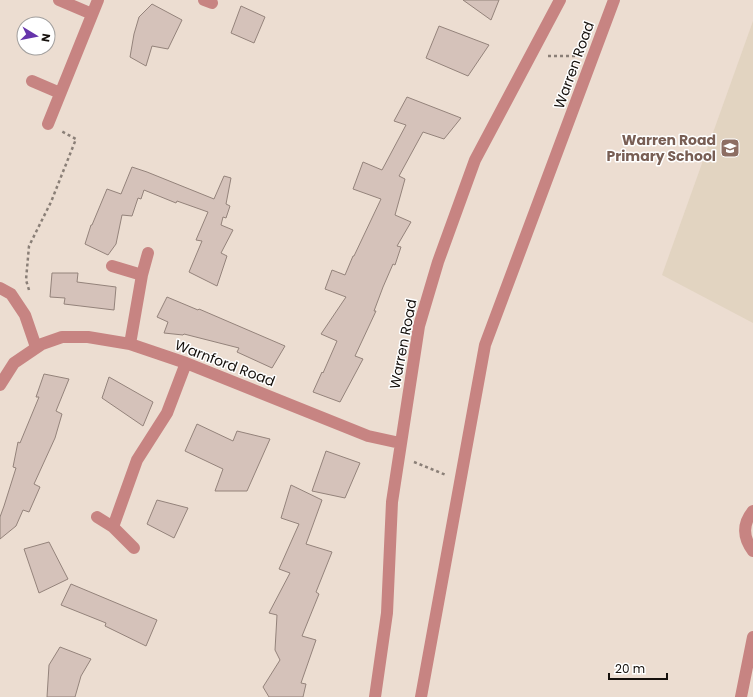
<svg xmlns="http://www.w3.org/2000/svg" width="753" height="697" font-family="Poppins,sans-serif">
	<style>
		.education { fill: #e2d4c1 }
		.building { fill: #d5c2ba; stroke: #94837b }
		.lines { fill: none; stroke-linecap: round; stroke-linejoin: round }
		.path { stroke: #8a7f77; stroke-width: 2.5; stroke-dasharray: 3 3; stroke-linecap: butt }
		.minor { stroke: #c78482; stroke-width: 12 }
		.labels { text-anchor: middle; stroke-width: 3; stroke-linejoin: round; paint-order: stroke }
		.street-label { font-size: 14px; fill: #15100c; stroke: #fff }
		.education-label { font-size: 14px; font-weight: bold; fill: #785e54; stroke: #fff; text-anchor: end }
	</style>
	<rect width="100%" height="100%" fill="#ecddd1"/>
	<!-- education -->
	<path class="education" d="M753,21V323L662,275Z"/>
	<!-- building -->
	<path class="building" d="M463,0H499L491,20Z
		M152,4L182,20L168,49L152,46L146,66L130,57L134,34L139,17Z
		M241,6L265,17L254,43L231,33Z
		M439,26L489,45L468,76L426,58Z
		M407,97L461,118L444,139L423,132L399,176L405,179L395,215L411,222L397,246L401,247L395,265L393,264L383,287L374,311H376L355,356L363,359L340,402L313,392L322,372L323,373L337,341L321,334L346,297L325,289L332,270L345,275L353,256H354L381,199L353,189L363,162L382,170L406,125L394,121Z
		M132,167L147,172L214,199L224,176L231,178L226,204L230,206L226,218L223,217L221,225L233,230L221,253L227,256L217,286L189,272L202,241L196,240L208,212L177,201L176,203L144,190L141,199L138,198L132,216L122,215L116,244L108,255L85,244L91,225H92L107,189L121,194Z
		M52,273H78L77,282L116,287L114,310L64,304L65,298L50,297Z
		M167,297L198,310L199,309L285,346L272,368L237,352L239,348L184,334L183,335L164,333L168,322L157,317Z
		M44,374L69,379L56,411L62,414L55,438L34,484L40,487L29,512L23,510L16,526L0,539V517L4,506L16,468L13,467L18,442L20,443L39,397H36Z
		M109,377L153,402L143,426L102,398Z
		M197,424L233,441L237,431L270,439L247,491H215L223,469L185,451Z
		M326,451L360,463L345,498L312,491Z
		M291,485L322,500L306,544L332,552L316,592L319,594L302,636L316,640L301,683L306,684L303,697H269L263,687L280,660L275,650L277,615L269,613L290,573L279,569L299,524L281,518Z
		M157,500L188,508L174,538L147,524Z
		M49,542L68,579L39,593L24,549Z
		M71,584L157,620L146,646L105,626L106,623L61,605Z
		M60,647L91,659L81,676L75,697H47L49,665Z"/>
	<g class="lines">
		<!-- path -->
		<path class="path" d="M548,56H577
			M29,290L26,280L29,246L51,202L76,139L61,131
			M414,462L446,475"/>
		<!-- minor -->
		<path class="minor" d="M59,0L92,14
			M204,0L212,3
			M32,81L60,93
			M48,124L98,0
			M112,266L142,275
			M0,288L11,294L25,315L36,347
			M130,344L142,275L148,253
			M0,385L14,363L42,344L62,337H88L130,344L186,363L368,436L400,443
			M753,511C742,524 743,538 753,551
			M97,517L113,527L134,548
			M113,527L137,460L167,413L186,363
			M375,697L387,613L392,502L419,326L438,262L475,160L560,0
			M421,697L485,345L614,0
			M741,697L753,637"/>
	</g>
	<!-- icons -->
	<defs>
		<symbol id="school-square" viewBox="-11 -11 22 22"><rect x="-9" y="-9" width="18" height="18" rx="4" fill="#8d6e63" stroke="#fff"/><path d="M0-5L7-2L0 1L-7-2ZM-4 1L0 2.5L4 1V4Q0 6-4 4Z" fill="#fff"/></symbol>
	</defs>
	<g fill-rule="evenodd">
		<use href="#school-square" x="719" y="137" width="22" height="22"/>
	</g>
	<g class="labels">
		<!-- street labels -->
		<g class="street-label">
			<text transform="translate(574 65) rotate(-70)" y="5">Warren Road</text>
			<text transform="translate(403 344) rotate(-79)" y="5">Warren Road</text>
			<text transform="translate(225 363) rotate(21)" y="5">Warnford Road</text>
		</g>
		<!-- education labels -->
		<g class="education-label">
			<text x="716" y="145">Warren Road<tspan x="716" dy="16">Primary School</tspan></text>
		</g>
	</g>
	<!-- north arrow -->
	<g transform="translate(36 36) rotate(100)"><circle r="19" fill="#ffffff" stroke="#a19f9e"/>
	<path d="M0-3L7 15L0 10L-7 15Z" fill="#6634ab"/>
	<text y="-6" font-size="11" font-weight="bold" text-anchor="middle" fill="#15100c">N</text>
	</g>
	<!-- scale -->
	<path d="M609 673v6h58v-6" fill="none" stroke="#15100c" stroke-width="2"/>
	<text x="615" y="673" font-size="12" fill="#15100c" stroke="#ffffff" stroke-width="3" paint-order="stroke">20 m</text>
</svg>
